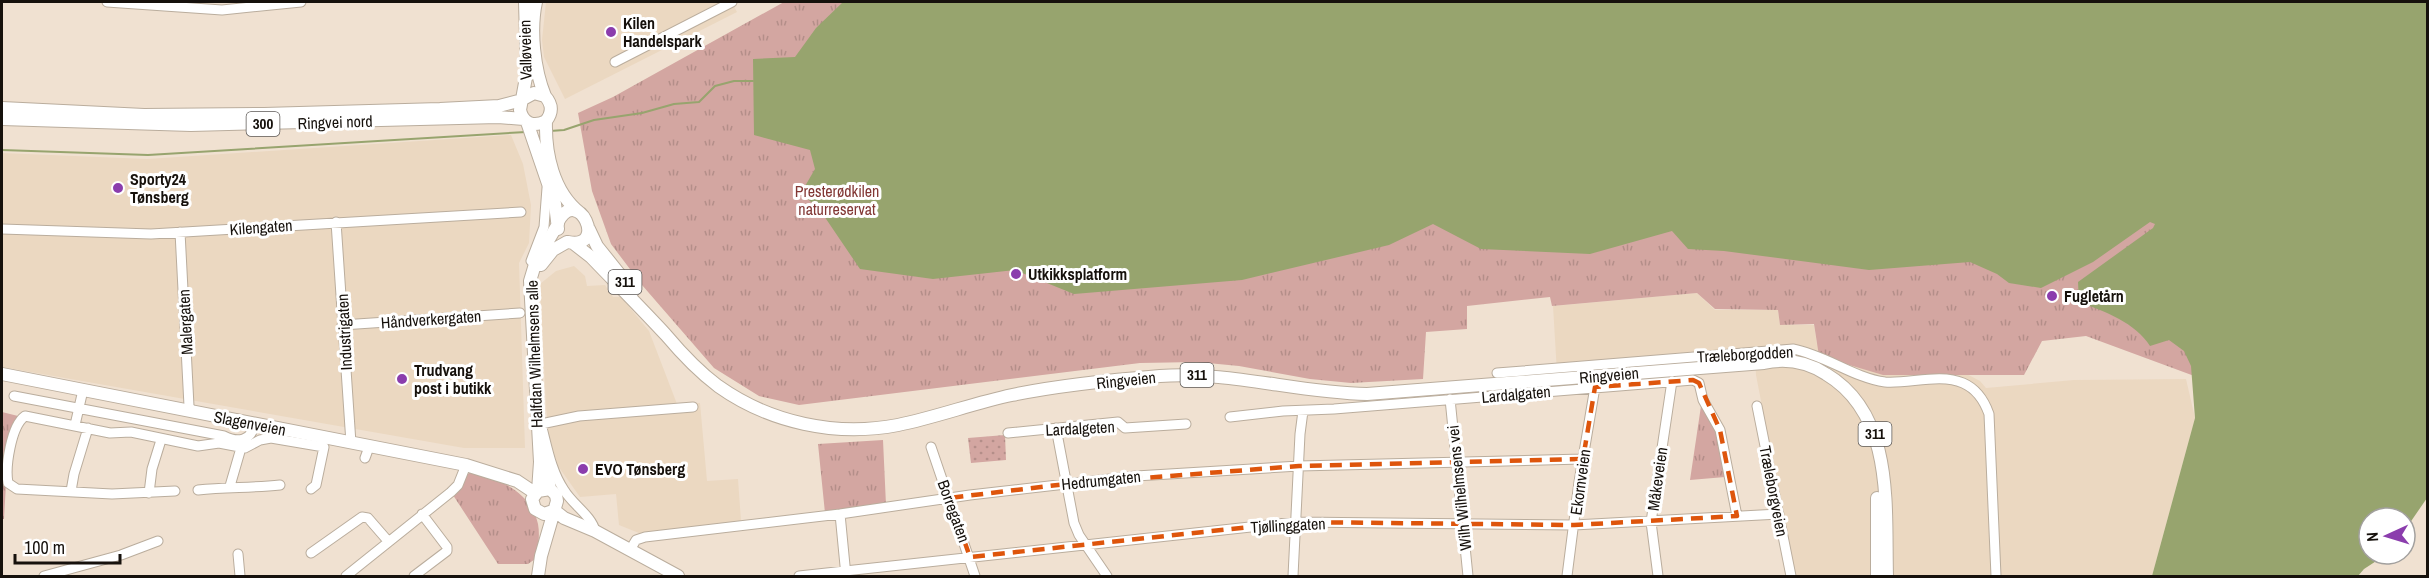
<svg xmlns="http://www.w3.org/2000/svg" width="2429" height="578" font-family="'Archivo Narrow',sans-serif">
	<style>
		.built { fill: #ebd8c1 }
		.grass { fill: url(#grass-dots) }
		.park { fill: url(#park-tufts) }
		.water { fill: #97a46e }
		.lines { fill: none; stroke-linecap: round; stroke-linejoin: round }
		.stream { stroke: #97a46e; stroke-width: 2 }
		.minor-casing { stroke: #baad9d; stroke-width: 11 }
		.major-casing { stroke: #baad9d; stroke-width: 14 }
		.minor { stroke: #fff; stroke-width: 9 }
		.major { stroke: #fff; stroke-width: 12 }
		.marked { fill: none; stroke: #de550c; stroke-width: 4.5; stroke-dasharray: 12 8; stroke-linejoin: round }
		.poi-dot { fill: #8b3dad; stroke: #fff; stroke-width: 2 }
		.labels { text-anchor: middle; stroke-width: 6; stroke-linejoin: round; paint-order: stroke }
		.shield { fill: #fff; stroke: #5c5855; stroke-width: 1.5 }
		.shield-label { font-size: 15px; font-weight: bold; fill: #16110c }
		.poi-label { font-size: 16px; font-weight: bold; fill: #16110c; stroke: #fff; text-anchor: start }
		.street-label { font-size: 16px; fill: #16110c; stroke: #fff }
		.park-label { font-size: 16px; fill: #823734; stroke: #fff }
	</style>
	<defs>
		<pattern id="grass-dots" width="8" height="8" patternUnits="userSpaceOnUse" patternTransform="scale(1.5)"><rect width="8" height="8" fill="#d3a6a1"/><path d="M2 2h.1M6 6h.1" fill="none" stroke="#b48e89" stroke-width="1.8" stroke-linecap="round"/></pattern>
		<pattern id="park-tufts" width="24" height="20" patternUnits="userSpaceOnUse" patternTransform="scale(1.5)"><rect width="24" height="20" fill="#d3a6a1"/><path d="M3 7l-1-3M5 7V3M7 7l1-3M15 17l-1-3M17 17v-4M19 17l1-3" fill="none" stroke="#b48e89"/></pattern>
	</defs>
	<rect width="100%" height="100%" fill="#f0e1d1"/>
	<!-- built -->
	<path class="built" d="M546,2H732L737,12L565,99L544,57L542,40Z
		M511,135L523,164L531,205L529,243L519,263L525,448H464L2,367V153L147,159Z
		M574,266L585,276L587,286L605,285L613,297H621L649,331L677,404L700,403L707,481L738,479L741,521L639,533L619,525L616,494L580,497L558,466L549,436L546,407L540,284L556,271Z
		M1697,293L1715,310H1778L1780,325H1814L1817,344L1886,370H1959L1980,381L1986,388L2074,380L2186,379L2195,418L2152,576H1795L1756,375L1755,357L1557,373L1553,306Z"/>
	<!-- grass -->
	<path class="grass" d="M1005,435L1006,460L971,463L968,438Z"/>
	<!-- park -->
	<path class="park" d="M784,2H2214L2197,377L2086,336L2042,341L2024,375H1883L1819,356L1814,324L1780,325L1778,310L1715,309L1697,293L1552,306L1550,297L1467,306V329L1426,332L1423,379L1351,383L1310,379L1239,366L1197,362L1140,363L799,405L759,396L714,368L642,285L611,244L592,191L578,113L613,97Z
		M1701,406L1716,432L1725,477L1690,480Z
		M2,412L18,416L6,484L4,519H2Z
		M883,440L886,505L825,513L818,444Z
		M471,471C498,479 531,491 538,524C540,534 538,546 538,557L528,564H498L451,492Z"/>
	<!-- water -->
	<path class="water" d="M843,2H2427V498L2405,530V518H2369V554H2387L2364,569L2358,576H2152L2195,418L2191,366L2184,351L2169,340L2150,346C2136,323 2104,311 2079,302L2078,282L2153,228L2155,224L2150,222L2093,262L2041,288L2009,283L1997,274L1970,262L1869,270L1724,251L1688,249L1672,231L1590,254L1481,249L1433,224L1389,245L1242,280L1074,294L1015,270L933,279L860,269L820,210L801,193L815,169L810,150L754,135L753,59L795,57L816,28Z"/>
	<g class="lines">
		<!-- stream -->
		<path class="stream" d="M550,131L564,130L594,120L642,113L674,104L699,102L715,86L734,81H753
			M2,150L148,155L526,132"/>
		<defs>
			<path id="minor" d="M107,2L222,10L301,2
				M615,62L732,2
				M336,222L351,443
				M2,229L151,234L521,212
				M180,232L189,406L192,412
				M531,261L544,227L547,188
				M342,325L520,313
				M1497,373L1793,349C1825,355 1854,378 1885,382C1909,384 1940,373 1963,383C1977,389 1984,400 1989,414L1996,576
				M14,396L224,436C238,443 251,441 255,424
				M1450,399L1468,576
				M1757,406L1791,576
				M1230,417L1283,411L1334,409L1693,380L1699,383L1703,400L1720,430L1737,516
				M75,425L83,390
				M1056,428L1074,523L1079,535L1107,576
				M1008,433L1118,422L1125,428L1186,424
				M931,447L975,576
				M365,458L369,447
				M230,486L241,448
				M198,490C226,487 252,488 280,485
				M71,491L74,474L88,428
				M175,491L112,494L17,489L8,483C5,467 11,426 25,416L110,433L131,432L198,446L219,443L245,448L260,440L271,438L324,447L316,485L311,489
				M149,493L152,469L161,440
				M840,514L846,576
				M595,531C592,516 572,504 564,490C551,471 547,446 541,424L579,416L693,407
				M630,550L636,540L645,537L840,514L970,495L1136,476L1299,466L1583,459
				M311,553L362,517L368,518L388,541
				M238,554L240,576
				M44,576L121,555L158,541
				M346,576L451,492L458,485L466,465
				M414,576L447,551V547L422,514
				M799,576L1296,522L1574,525L1779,514
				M1293,576L1300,434L1303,411
				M1567,576L1579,482L1595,387
				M1658,576L1651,522L1672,381"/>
			<path id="major" d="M536,2C530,30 534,69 545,96
				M523,99L534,93L545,96C552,104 553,112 546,121C534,127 523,124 520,110L527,72L525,2
				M2,108L144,115L264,114L440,109L499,106L522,100
				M2,119L191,125L498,117L524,119
				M546,121C545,153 553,192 580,213
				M527,122L555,204L558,229
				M558,222C578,184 609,250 568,242
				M589,229L597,246L633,291
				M573,243L591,257C616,283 642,309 666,335C682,354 698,371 718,386C770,423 836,437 898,425C937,417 974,403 1012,395C1060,385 1111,380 1160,376C1230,371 1298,393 1367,394L1764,363C1786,358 1807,362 1826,374C1895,415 1885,507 1887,576
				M541,265L553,250L567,242
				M2,374L466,465L517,481L535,493
				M545,461L550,489
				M538,491L540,462L530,281L536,261L558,224
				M1877,498V576
				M554,510L564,518L595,531L678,576
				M538,576L541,556L557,501L556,495L550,489L538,491L532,499L535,509L544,514L553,511"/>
		</defs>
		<!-- minor casing -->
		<use href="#minor" class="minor-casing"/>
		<!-- major casing -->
		<use href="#major" class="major-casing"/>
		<!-- minor -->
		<use href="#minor" class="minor"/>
		<!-- major -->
		<use href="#major" class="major"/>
	</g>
	<!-- marked area -->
	<path class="marked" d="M1693,380L1699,383L1720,430L1737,516L1574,525L1296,522L970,557L949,498L1066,484L1299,466L1583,459L1595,387Z"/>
	<!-- markers -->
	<g class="poi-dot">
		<circle cx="611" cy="32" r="6"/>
		<circle cx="118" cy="188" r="6"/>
		<circle cx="1016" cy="274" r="6"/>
		<circle cx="2052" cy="296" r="6"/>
		<circle cx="402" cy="379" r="6"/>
		<circle cx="583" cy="469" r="6"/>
	</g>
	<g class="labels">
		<!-- shield labels -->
		<g class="shield">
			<rect x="246.5" y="112" width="33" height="24" rx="4.5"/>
			<rect x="608.5" y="270" width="33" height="24" rx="4.5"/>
			<rect x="1180.5" y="363" width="33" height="24" rx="4.5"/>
			<rect x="1858.5" y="422" width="33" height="24" rx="4.5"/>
		</g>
		<g class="shield-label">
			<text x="263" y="129">300</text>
			<text x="625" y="287">311</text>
			<text x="1197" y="380">311</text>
			<text x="1875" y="439">311</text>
		</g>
		<!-- poi labels -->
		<g class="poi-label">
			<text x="623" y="29">Kilen<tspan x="623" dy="18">Handelspark</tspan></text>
			<text x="130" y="185">Sporty24<tspan x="130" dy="18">Tønsberg</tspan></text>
			<text x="1028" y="280">Utkikksplatform</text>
			<text x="2064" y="302">Fugletårn</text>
			<text x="414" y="376">Trudvang<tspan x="414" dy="18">post i butikk</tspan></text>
			<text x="595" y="475">EVO Tønsberg</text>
		</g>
		<!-- street labels -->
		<g class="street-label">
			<text transform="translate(525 50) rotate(-91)" y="6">Valløveien</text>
			<text transform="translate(335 122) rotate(-2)" y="6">Ringvei nord</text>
			<text transform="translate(261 227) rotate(-4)" y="6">Kilengaten</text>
			<text transform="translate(431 319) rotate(-4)" y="6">Håndverkergaten</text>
			<text transform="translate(185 322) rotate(-93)" y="6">Malergaten</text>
			<text transform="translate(344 332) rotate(-93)" y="6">Industrigaten</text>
			<text transform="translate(534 354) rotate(-92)" y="6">Halfdan Wilhelmsens alle</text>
			<text transform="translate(1745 354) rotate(-3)" y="6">Træleborgodden</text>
			<text transform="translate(1609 375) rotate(-5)" y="6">Ringveien</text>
			<text transform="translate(1126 380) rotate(-6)" y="6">Ringveien</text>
			<text transform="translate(1516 394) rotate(-5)" y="6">Lardalgaten</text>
			<text transform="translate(250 423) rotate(11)" y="6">Slagenveien</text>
			<text transform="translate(1080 428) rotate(-3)" y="6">Lardalgeten</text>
			<text transform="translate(1657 479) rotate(-82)" y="6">Måkeveien</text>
			<text transform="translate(1101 480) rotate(-6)" y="6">Hedrumgaten</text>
			<text transform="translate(1580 482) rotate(-82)" y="6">Ekornveien</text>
			<text transform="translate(1459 488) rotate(-96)" y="6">Wilh Wilhelmsens vei</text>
			<text transform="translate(1774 491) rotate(79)" y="6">Træleborgveien</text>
			<text transform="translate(954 511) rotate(70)" y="6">Borregaten</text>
			<text transform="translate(1288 525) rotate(-3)" y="6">Tjøllinggaten</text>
		</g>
		<!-- park labels -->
		<g class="park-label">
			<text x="837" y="197">Presterødkilen<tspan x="837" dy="18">naturreservat</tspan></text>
		</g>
	</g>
	<!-- border -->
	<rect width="2429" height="578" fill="none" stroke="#16110c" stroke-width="6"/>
	<!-- north arrow -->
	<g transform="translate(2387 536) rotate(266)"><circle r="28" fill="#ffffff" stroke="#a2a09e" stroke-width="1.5"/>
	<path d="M0-4.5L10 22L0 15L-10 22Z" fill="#8b3dad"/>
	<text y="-9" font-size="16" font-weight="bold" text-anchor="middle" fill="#16110c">N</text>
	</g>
	<!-- scale -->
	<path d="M15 554v9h105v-9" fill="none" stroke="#16110c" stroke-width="3"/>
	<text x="24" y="554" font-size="18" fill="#16110c" stroke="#ffffff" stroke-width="4.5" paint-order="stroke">100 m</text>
</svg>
